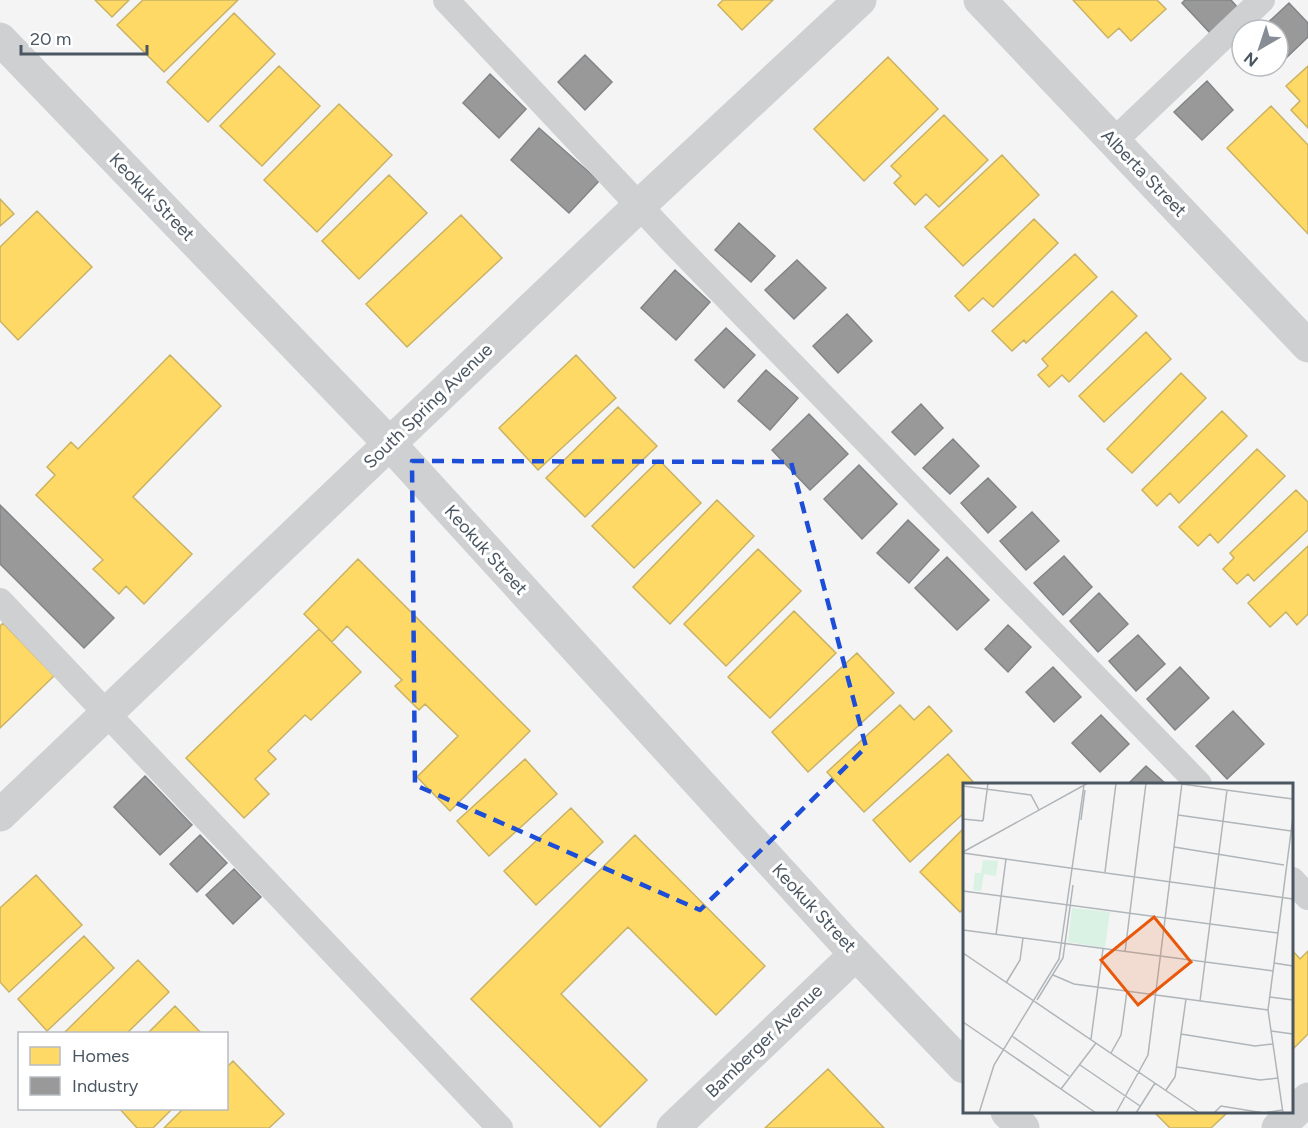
<svg xmlns="http://www.w3.org/2000/svg" width="1308" height="1128" font-family="Figtree,sans-serif">
	<style>
		.homes { fill: #ffd966; stroke: #c9b264; stroke-width: 1.5 }
		.industry { fill: #999; stroke: #818588; stroke-width: 1.5 }
		.lines { fill: none; stroke-linecap: round; stroke-linejoin: round }
		.service { stroke: #ced0d2; stroke-width: 26 }
		.minor { stroke: #ced0d2; stroke-width: 33 }
		.marked { fill: none; stroke: #1d4ed8; stroke-width: 4.5; stroke-dasharray: 12 8; stroke-linejoin: round }
		.labels { text-anchor: middle; stroke-width: 6; stroke-linejoin: round; paint-order: stroke }
		.street-label { font-size: 18px; fill: #4a5661; stroke: #fff }
		.inset-road { fill: none; stroke: #b0b5b9; stroke-width: 1.5 }
		.view { fill: #e8590c; fill-opacity: 0.15; stroke: #e8590c; stroke-width: 3 }
		.inset-edge { fill: none; stroke: #4a5661; stroke-width: 3 }
	</style>
	<rect width="100%" height="100%" fill="#f4f4f4"/>
	<!-- homes -->
	<path class="homes" d="M95,0H129L112,17Z
		M143,0H238L164,72L117,25Z
		M723,0H773L742,30L718,5Z
		M1073,0H1157L1166,9L1131,41L1119,28L1108,38Z
		M234,13L275,54L208,122L167,82Z
		M888,57L938,109L864,181L814,129Z
		M279,66L320,106L262,166L220,126Z
		M1308,66V128L1291,110L1300,101L1286,86Z
		M339,104L392,155L317,232L264,180Z
		M1271,106L1308,145V234L1227,148Z
		M944,115L988,160L939,207L926,194L915,205L894,183L901,176L891,166Z
		M1002,155L1039,195L963,266L925,227Z
		M389,175L427,213L359,279L322,241Z
		M0,199L14,214L0,226Z
		M37,211L92,267L18,340L0,321V247Z
		M461,215L502,258L407,347L366,304Z
		M1034,219L1058,243L993,307L983,298L969,311L955,296Z
		M1075,254L1097,277L1026,343L1024,340L1012,351L992,331Z
		M1112,291L1137,316L1069,382L1062,375L1049,387L1038,375L1048,366L1042,359Z
		M1146,332L1171,359L1104,422L1079,396Z
		M170,355L221,406L133,497L192,554L144,604L126,586L119,594L93,569L103,560L36,495L55,475L47,467L71,442L78,449Z
		M576,355L616,398L538,470L499,428Z
		M1181,373L1206,398L1132,473L1107,449Z
		M618,407L657,446L585,517L546,478Z
		M1222,411L1247,436L1179,503L1170,493L1157,506L1142,490Z
		M1257,449L1285,476L1218,543L1210,534L1198,546L1179,527Z
		M659,460L701,503L634,568L592,526Z
		M1296,490L1308,502V530L1254,581L1248,574L1237,584L1223,569L1234,558L1230,553Z
		M717,500L754,536L670,624L633,587Z
		M1308,546V614L1297,625L1286,612L1270,627L1248,603Z
		M758,549L801,591L726,666L684,624Z
		M358,559L530,731L450,811L417,777L458,736L425,704L419,710L395,686L402,680L347,626L332,642L304,614Z
		M794,611L836,653L770,718L728,677Z
		M3,623L54,676L0,728V626Z
		M319,629L361,672L311,720L305,715L268,751L276,759L255,779L269,794L244,818L186,758Z
		M857,653L894,693L808,772L772,732Z
		M900,705L914,720L929,706L952,731L864,812L827,772Z
		M948,754L975,784H964V813L910,862L873,820Z
		M525,759L557,794L489,856L457,821Z
		M571,808L603,842L536,905L504,871Z
		M964,828V908L960,912L920,872Z
		M635,835L765,966L716,1015L628,927L561,994L647,1080L600,1127L471,999Z
		M36,875L82,925L9,992L0,982V908Z
		M84,936L114,968L47,1031L18,999Z
		M1292,950L1300,959L1308,951V1034L1292,1050Z
		M138,960L169,992L126,1034H63Z
		M175,1006L202,1034H147Z
		M233,1061L284,1114L269,1128H164L184,1108H226V1068Z
		M828,1069L884,1128H765Z
		M119,1108H173L153,1128H137Z
		M1154,1112H1228L1211,1128H1170Z"/>
	<!-- industry -->
	<path class="industry" d="M1185,0H1231L1238,8L1210,33L1182,3Z
		M1289,3L1308,23V37L1283,61L1278,56V30H1260Z
		M585,55L612,82L585,110L558,82Z
		M490,74L526,109L499,138L463,103Z
		M1207,81L1233,110L1202,140L1174,112Z
		M539,128L599,181L569,213L511,160Z
		M739,223L775,256L751,282L715,250Z
		M797,260L826,288L794,319L765,290Z
		M675,270L710,302L676,340L641,308Z
		M847,314L872,341L838,373L813,346Z
		M726,328L755,355L724,388L695,360Z
		M766,370L798,398L770,430L738,401Z
		M921,404L943,428L915,455L892,432Z
		M809,414L848,454L810,490L772,450Z
		M953,439L979,466L950,494L923,468Z
		M859,465L897,504L862,539L824,499Z
		M988,478L1016,507L988,533L961,503Z
		M0,505L114,618L84,648L0,564Z
		M1032,512L1059,541L1026,570L1000,541Z
		M908,520L939,550L909,583L877,553Z
		M1064,556L1092,587L1063,615L1034,583Z
		M947,557L989,600L957,630L915,588Z
		M1099,593L1128,624L1098,652L1070,621Z
		M1008,625L1031,647L1008,672L985,649Z
		M1138,635L1165,664L1136,691L1109,661Z
		M1053,667L1081,697L1054,722L1026,692Z
		M1180,667L1209,698L1175,730L1147,699Z
		M1233,711L1264,744L1227,779L1196,746Z
		M1101,715L1129,744L1100,772L1072,743Z
		M1146,766L1166,784H1128Z
		M145,776L192,825L160,855L114,807Z
		M200,835L227,863L197,892L170,864Z
		M234,869L261,897L233,924L206,895Z"/>
	<g class="lines">
		<!-- service -->
		<path class="service" d="M446,0L675,244L1199,784
			M1114,141L1262,0
			M0,601L500,1128
			M1292,880L1308,897"/>
		<!-- minor -->
		<path class="minor" d="M980,0L1308,346
			M0,39L389,443L848,946L964,1067
			M0,815L639,206L860,0
			M1007,1112L1023,1128
			M673,1128L856,954
			M1278,1128L1308,1099"/>
	</g>
	<!-- marked area -->
	<path class="marked" d="M412,461L791,462L866,747L700,910L415,785Z"/>
	<g class="labels">
		<!-- street labels -->
		<g class="street-label">
			<text transform="translate(1144 173) rotate(46)" y="6">Alberta Street</text>
			<text transform="translate(152 197) rotate(46)" y="6">Keokuk Street</text>
			<text transform="translate(428 406) rotate(-44)" y="6">South Spring Avenue</text>
			<text transform="translate(486 550) rotate(48)" y="6">Keokuk Street</text>
			<text transform="translate(814 908) rotate(47)" y="6">Keokuk Street</text>
			<text transform="translate(764 1041) rotate(-44)" y="6">Bamberger Avenue</text>
		</g>
	</g>
	<!-- overview -->
	<g transform="translate(963 783)">
		<rect width="330" height="330" fill="#f4f4f4"/>
		<path d="M20,77L35,78L33,93L21,91L18,108L10,107L12,90H18ZM109,125L147,129L142,165L105,159Z" fill="#d9f2e3"/>
		<path class="inset-road" d="M219,1L330,16M0,3L68,12L76,27M215,32L328,48M0,36L20,38M118,37L122,7M20,38L25,0M211,64L321,82M0,69L125,0M0,70L330,116M142,89L153,0M0,108L315,150M0,147L310,188M33,152L43,76M162,169L183,0M0,170L236,330M311,180L330,183M90,192L111,201L305,227M43,200L57,177L60,155M307,214L330,217M74,217L100,175L110,102M237,218L264,7M0,239L133,330M308,248L330,251M218,251L292,263L310,261M49,253L106,293M128,256L140,166M148,270L158,252L164,208M117,282L177,323M214,284L297,297L315,295M98,306L133,260M203,307L212,294L223,216M16,330L31,282L96,176L121,2M153,330L185,272L219,0M173,330L192,300M251,330L258,323L301,330L319,327M320,330L305,227L330,34"/>
		<path class="view" d="M191,134L228,179L175,222L138,177Z"/>
		<rect width="330" height="330" class="inset-edge"/>
	</g>
	<!-- legend -->
	<rect x="18" y="1032" width="210" height="78" fill="#ffffff" stroke="#b7bbc0" stroke-width="1.5"/>
	<rect x="30" y="1047" width="30" height="18" fill="#ffd966" stroke="#b7bbc0" stroke-width="1.5"/>
	<text x="72" y="1062" font-size="18" fill="#4a5661">Homes</text>
	<rect x="30" y="1077" width="30" height="18" fill="#999999" stroke="#b7bbc0" stroke-width="1.5"/>
	<text x="72" y="1092" font-size="18" fill="#4a5661">Industry</text>
	<!-- north arrow -->
	<g transform="translate(1260 48) rotate(219)"><circle r="28" fill="#ffffff" stroke="#b7bbc0" stroke-width="1.5"/>
	<path d="M0-4.5L10 22L0 15L-10 22Z" fill="#868d94"/>
	<text y="-9" font-size="16" font-weight="bold" text-anchor="middle" fill="#4a5661">N</text>
	</g>
	<!-- scale -->
	<path d="M21 45v9h126v-9" fill="none" stroke="#4a5661" stroke-width="3"/>
	<text x="30" y="45" font-size="18" fill="#4a5661" stroke="#ffffff" stroke-width="4.5" paint-order="stroke">20 m</text>
</svg>
